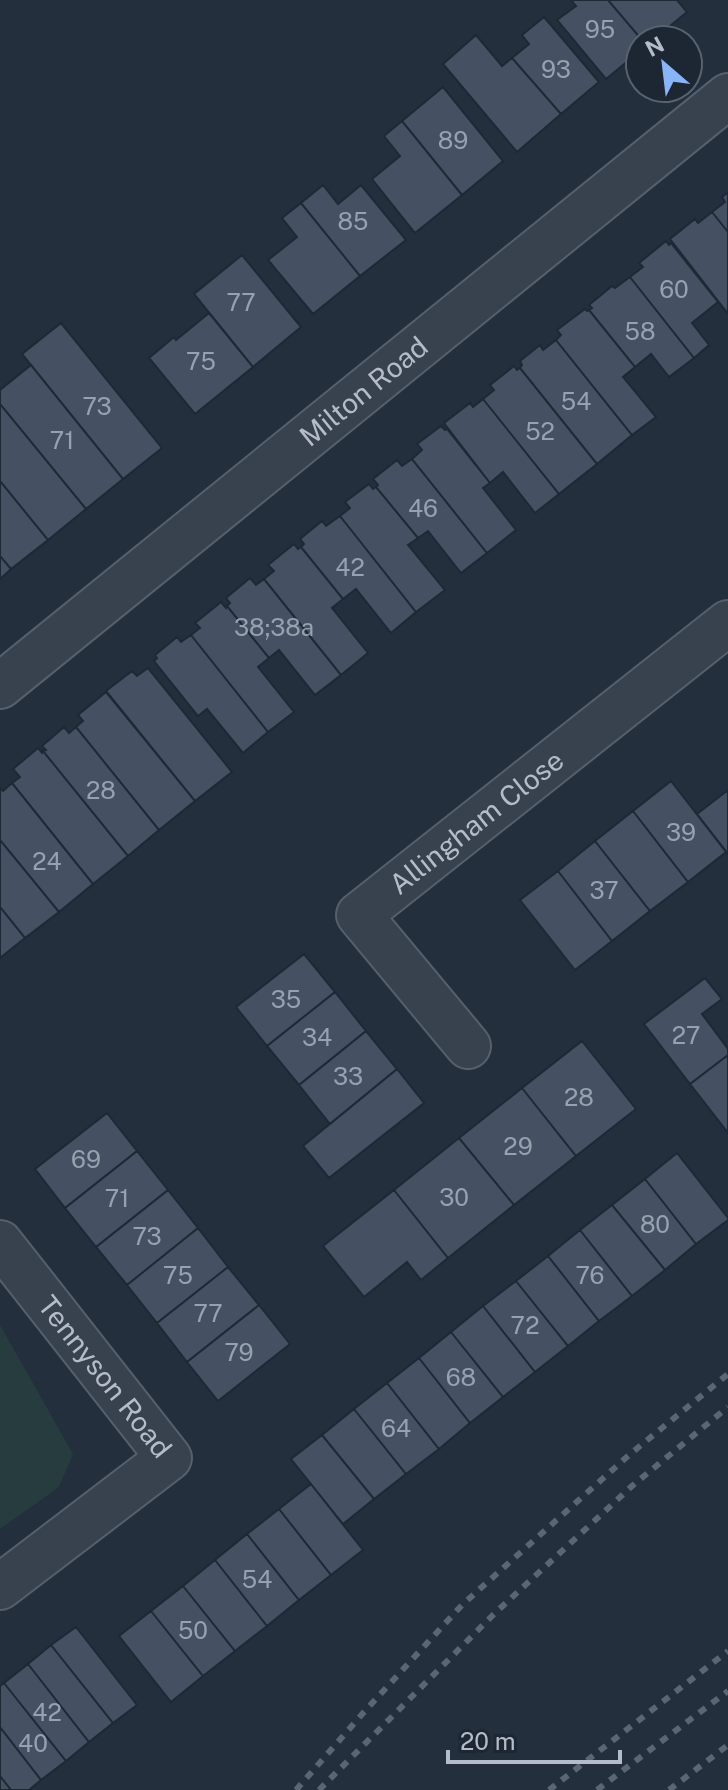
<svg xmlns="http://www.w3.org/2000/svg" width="728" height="1790" font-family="'Public Sans',sans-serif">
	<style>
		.green { fill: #263c3f }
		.building { fill: #455162; stroke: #1f2835; stroke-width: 2 }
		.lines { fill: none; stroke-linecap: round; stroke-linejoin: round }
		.minor-casing { stroke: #565f6c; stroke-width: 48 }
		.minor { stroke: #38414e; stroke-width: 44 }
		.rail { stroke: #5a6575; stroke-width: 6; stroke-dasharray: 8 8; stroke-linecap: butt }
		.labels { text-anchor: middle; stroke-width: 7; stroke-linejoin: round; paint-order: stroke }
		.number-label { font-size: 24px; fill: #98a1af }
		.street-label { font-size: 28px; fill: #b4bcc9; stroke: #1d2633 }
	</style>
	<rect width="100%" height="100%" fill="#242f3e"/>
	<!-- green -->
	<path class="green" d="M0,1325L73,1454L59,1487L0,1529Z"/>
	<!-- building -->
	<path class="building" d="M571,0H608L642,40H640V51L606,79L557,20L576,6Z
		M608,0H677L687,12L653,40H642Z
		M544,17L599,82L561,114L512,58L529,44L522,35Z
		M476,35L502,66L512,58L561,114L517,152L443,64Z
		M443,87L503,161L462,195L402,121Z
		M402,121L462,195L415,233L372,179L400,156L384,136Z
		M323,185L338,204L361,185L406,240L360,276L301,203Z
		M728,192V232L712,212L725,202L722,197Z
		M301,203L360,276L313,314L268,260L297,237L282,218Z
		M712,212L728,232V314L670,239L695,219L698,223Z
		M666,241L669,245L671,243L718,302L692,323L709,345L694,358L630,277L643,267L639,263Z
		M242,255L301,327L253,367L194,294Z
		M630,277L694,358L669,377L651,354L635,367L589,310L592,308L589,305L612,286L615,288Z
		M585,309L587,311L589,310L635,367L623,377L656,417L632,435L556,340L561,335L557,330Z
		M209,313L253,367L195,414L149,358L174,337L176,340Z
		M61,323L162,448L123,479L22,354Z
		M556,340L632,435L597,464L520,368L522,365L520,361L540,345L543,350Z
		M31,365L123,479L86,509L0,404V390Z
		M514,366L517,370L520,368L597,464L559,494L483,399L494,390L490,385Z
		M483,399L559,494L535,513L503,472L490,483L444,423L470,403L473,407Z
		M0,404L86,509L48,540L0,481Z
		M441,426L445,430L447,429L490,483L483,488L516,530L487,553L412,459L422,450L417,444Z
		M412,459L487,553L461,573L428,531L418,538L376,487L378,485L373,479L397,460L402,466Z
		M0,481L48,540L11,569L0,556Z
		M369,484L373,489L376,487L418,538L408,545L445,590L416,612L340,516L350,508L345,502Z
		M340,516L416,612L391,633L356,589L343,599L301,547L304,544L300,539L322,521L326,526Z
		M294,544L298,549L301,547L343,599L332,608L368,653L341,675L264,579L274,571L268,565Z
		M0,556L11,569L0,579Z
		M250,578L256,585L264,579L341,675L315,695L279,650L269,658L227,606L230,603L226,598Z
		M221,602L226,608L227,606L269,658L258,667L294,712L268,732L191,635L200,628L195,623Z
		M191,635L268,732L243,753L207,709L198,716L154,661L157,658L155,655L177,637L181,642Z
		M148,668L232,772L195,801L106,691L132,671L137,676Z
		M106,692L195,801L159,830L76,727L83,721L78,715Z
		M64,727L69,733L76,727L159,830L128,856L43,751L46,750L42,746Z
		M38,748L42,753L43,751L128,856L93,884L12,783L20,777L13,769Z
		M671,781L726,852L688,882L633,811Z
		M12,783L93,884L59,912L0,840V788L3,791Z
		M728,790V854L697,814Z
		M633,811L688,882L650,911L595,841Z
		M0,840L59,912L25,938L0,907Z
		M595,841L650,911L612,941L558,871Z
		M558,871L612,941L575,970L520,900Z
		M0,907L25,938L0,958Z
		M304,954L335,992L267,1046L236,1007Z
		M705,978L722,999L702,1014L728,1049V1055L690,1084L644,1024Z
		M335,992L366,1031L299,1085L267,1046Z
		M366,1031L397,1069L330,1124L299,1085Z
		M582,1041L636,1109L576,1156L522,1088Z
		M728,1055V1133L690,1084Z
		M397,1069L424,1103L329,1178L303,1146Z
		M522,1088L576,1156L514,1205L459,1138Z
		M107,1113L137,1151L65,1208L35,1169Z
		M459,1138L514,1205L448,1258L394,1190Z
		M137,1151L168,1190L96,1247L65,1208Z
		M677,1153L728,1218V1220L696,1244L645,1179Z
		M645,1179L696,1244L665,1270L612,1205Z
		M168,1190L198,1228L127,1285L96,1247Z
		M394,1190L448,1258L421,1280L407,1262L364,1297L323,1246Z
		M612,1205L665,1270L632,1296L580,1230Z
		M198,1228L228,1267L157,1323L127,1285Z
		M580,1230L632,1296L599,1321L548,1256Z
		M548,1256L599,1321L568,1346L516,1281Z
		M228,1267L259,1305L187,1362L157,1323Z
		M516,1281L568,1346L535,1372L483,1306Z
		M259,1305L290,1344L218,1401L187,1362Z
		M483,1306L535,1372L503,1397L451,1332Z
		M451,1332L503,1397L470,1423L419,1358Z
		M419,1358L470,1423L439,1449L387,1383Z
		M387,1383L439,1449L406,1474L354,1409Z
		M354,1409L406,1474L374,1499L322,1435Z
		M322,1435L374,1499L343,1524L291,1459Z
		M311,1484L363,1550L331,1575L279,1509Z
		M279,1509L331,1575L299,1600L247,1534Z
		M247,1534L299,1600L267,1626L215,1560Z
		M215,1560L267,1626L235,1651L183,1586Z
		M183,1586L235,1651L203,1676L151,1611Z
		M151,1611L203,1676L171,1702L119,1636Z
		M76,1627L137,1705L113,1723L51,1645Z
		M51,1645L113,1723L89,1742L28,1664Z
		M28,1664L89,1742L66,1761L4,1683Z
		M4,1683L66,1761L41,1780L0,1727V1686Z
		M0,1727L41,1780L29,1790H11L0,1776Z
		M0,1776L11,1790H0Z"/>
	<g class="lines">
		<defs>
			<g id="minor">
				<path id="s1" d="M0,686L728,96"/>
				<path id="s2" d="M468,1046L359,915L728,623"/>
				<path id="s3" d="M0,1243L169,1458L0,1587"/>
			</g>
		</defs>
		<!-- minor casing -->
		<use href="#minor" class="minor-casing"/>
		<!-- minor -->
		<use href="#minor" class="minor"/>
		<!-- rail -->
		<path class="rail" d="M296,1790L364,1712L462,1605L629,1455L728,1374
			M319,1790L493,1615L632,1486L728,1407
			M549,1790L728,1651
			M597,1790L728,1691
			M669,1790L728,1745"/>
	</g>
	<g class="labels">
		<!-- number labels -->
		<g class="number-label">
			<text x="600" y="38">95</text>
			<text x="556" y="78">93</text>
			<text x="453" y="149">89</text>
			<text x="353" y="230">85</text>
			<text x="674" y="298">60</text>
			<text x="241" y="311">77</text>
			<text x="640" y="340">58</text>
			<text x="201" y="370">75</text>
			<text x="576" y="410">54</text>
			<text x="97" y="415">73</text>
			<text x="540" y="440">52</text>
			<text x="62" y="449">71</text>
			<text x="423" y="517">46</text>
			<text x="350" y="576">42</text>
			<text x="274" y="636">38;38a</text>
			<text x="101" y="799">28</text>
			<text x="681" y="841">39</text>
			<text x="47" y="870">24</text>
			<text x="604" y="899">37</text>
			<text x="286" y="1008">35</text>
			<text x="686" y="1044">27</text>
			<text x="317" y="1046">34</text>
			<text x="348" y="1085">33</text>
			<text x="579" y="1106">28</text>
			<text x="518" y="1155">29</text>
			<text x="86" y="1168">69</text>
			<text x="454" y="1206">30</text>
			<text x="117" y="1207">71</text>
			<text x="655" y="1233">80</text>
			<text x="147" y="1245">73</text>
			<text x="178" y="1284">75</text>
			<text x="590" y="1284">76</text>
			<text x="208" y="1322">77</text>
			<text x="525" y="1334">72</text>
			<text x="239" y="1361">79</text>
			<text x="461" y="1386">68</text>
			<text x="396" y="1437">64</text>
			<text x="257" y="1588">54</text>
			<text x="193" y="1639">50</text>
			<text x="47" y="1721">42</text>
			<text x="33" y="1752">40</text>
		</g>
		<!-- street labels -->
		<g class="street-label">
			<text dy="10" stroke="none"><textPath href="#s1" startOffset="468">Milton Road</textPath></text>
			<text dy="10" stroke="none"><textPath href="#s2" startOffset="320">Allingham Close</textPath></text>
			<text dy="10" stroke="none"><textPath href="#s3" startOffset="170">Tennyson Road</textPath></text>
		</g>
	</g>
	<!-- north arrow -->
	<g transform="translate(664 64) rotate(332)"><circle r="38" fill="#1d2633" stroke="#59626f" stroke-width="2"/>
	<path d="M0-6L14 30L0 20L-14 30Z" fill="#8ab4f8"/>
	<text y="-12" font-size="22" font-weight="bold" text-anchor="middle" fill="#b4bcc9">N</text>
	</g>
	<!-- scale -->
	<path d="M448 1750v12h172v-12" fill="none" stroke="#b4bcc9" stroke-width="4"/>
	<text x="460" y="1750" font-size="24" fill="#b4bcc9" stroke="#1d2633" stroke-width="6" paint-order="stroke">20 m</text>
</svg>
